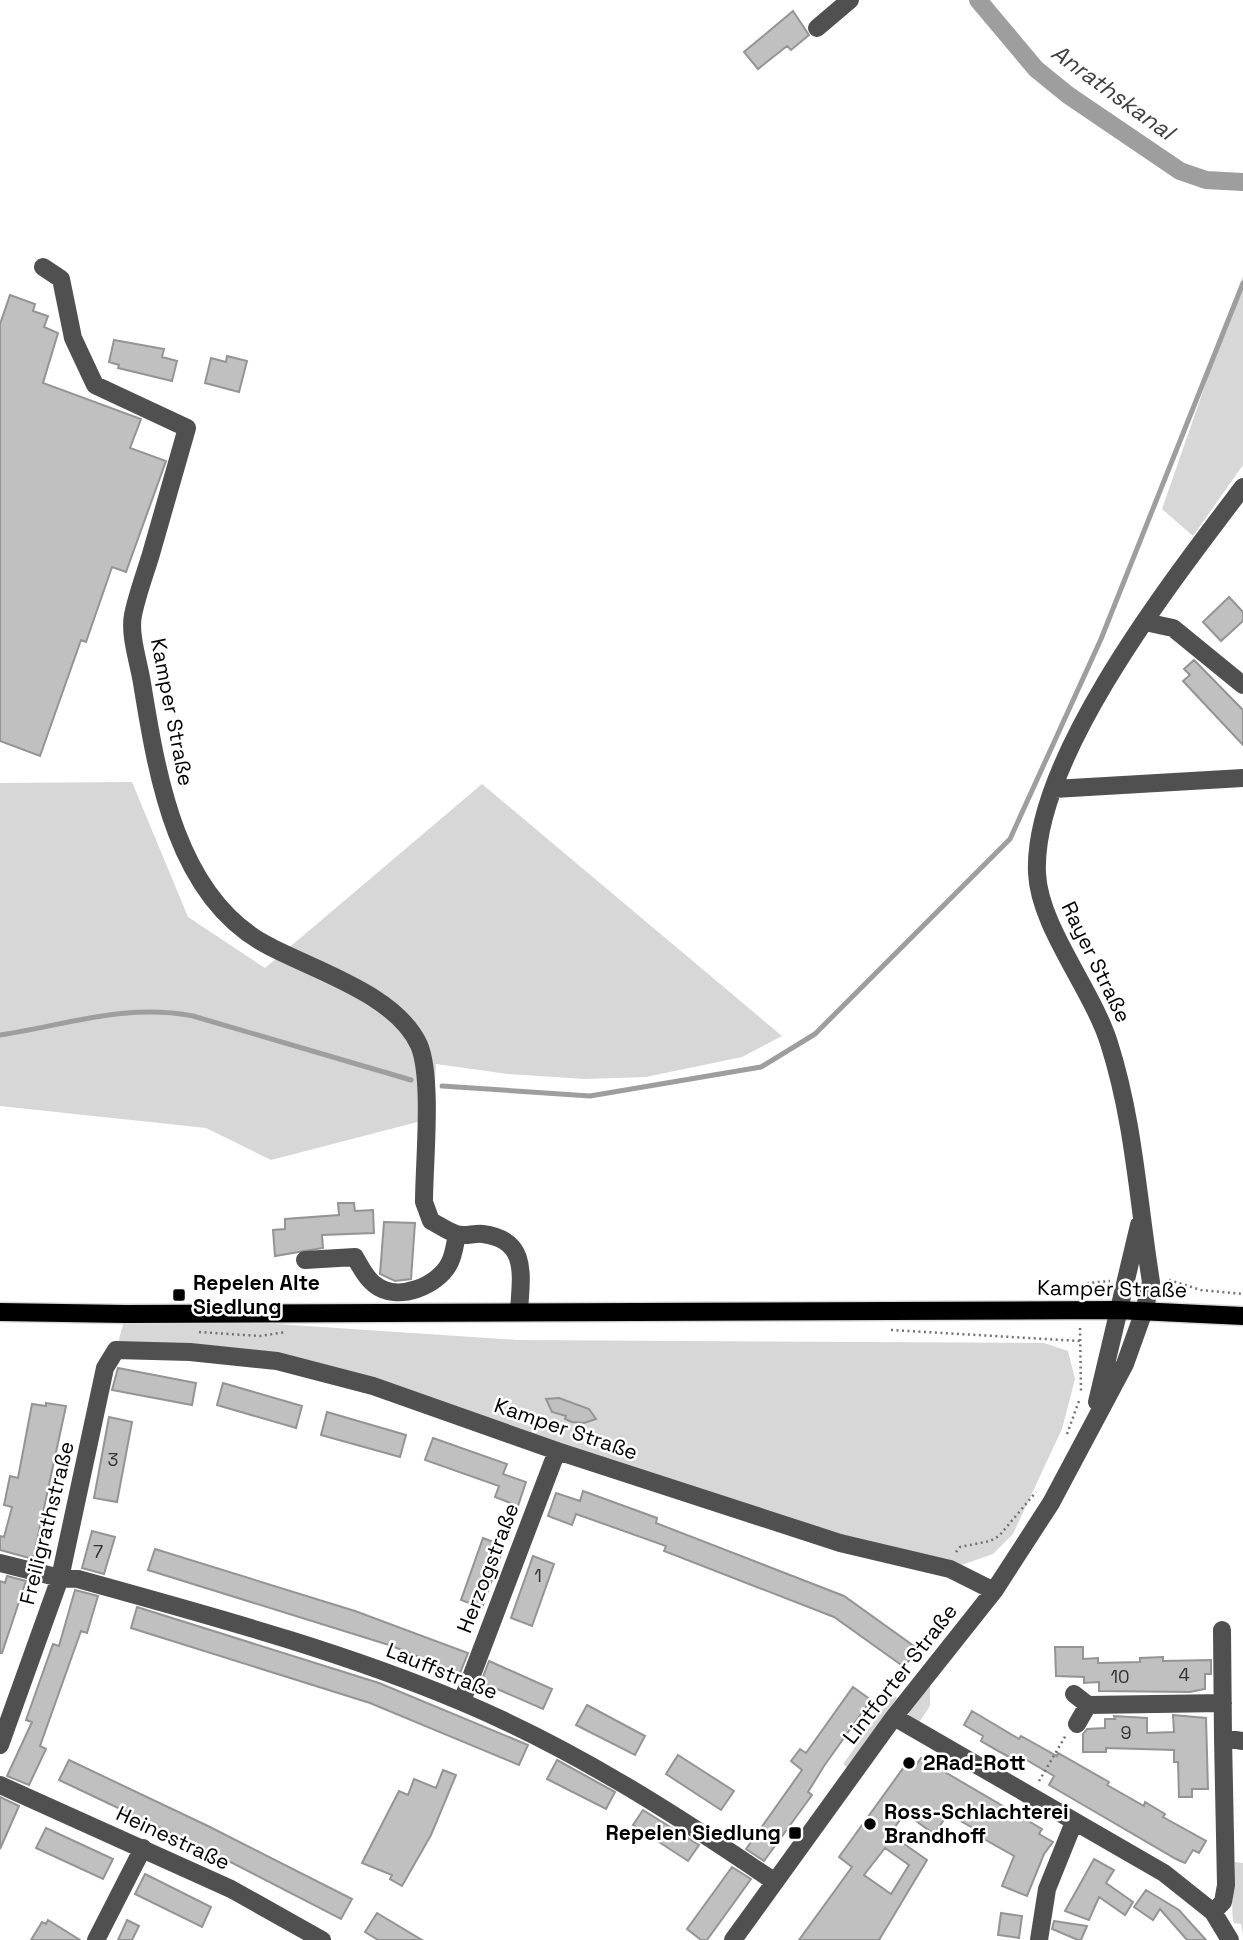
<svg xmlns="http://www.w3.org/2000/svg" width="1243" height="1940" font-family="'Space Grotesk',sans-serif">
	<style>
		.green { fill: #d7d7d7 }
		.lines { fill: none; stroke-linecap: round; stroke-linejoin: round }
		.stream { stroke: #9e9e9e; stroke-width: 5 }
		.canal { stroke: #9e9e9e; stroke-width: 18 }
		.building { fill: #c0c0c0; stroke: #949494; stroke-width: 2; fill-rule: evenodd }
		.major-casing { stroke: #dbdbdb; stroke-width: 21 }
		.path { stroke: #727272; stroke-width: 2.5; stroke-dasharray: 2 3.5; stroke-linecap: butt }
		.minor { stroke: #505050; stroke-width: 18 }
		.major { stroke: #000; stroke-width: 18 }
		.poi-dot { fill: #000; stroke: #fff; stroke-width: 2.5 }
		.labels { text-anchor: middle; stroke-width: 5; stroke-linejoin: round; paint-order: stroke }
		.number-label { font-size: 18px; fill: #303030 }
		.street-label { font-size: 21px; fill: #000; stroke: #fff }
		.poi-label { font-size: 21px; font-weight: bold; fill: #000; stroke: #fff; text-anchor: start }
		.water-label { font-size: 23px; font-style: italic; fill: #3f3f3f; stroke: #fff }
	</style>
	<rect width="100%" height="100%" fill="#fff"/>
	<!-- green -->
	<path class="green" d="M1243,276V465L1193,536L1162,509Z
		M132,782L188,917L265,968L482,784L782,1036L742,1057L646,1077L585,1079L508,1074L436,1064L433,1118L271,1160L206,1128L0,1106V783Z
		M126,1314L518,1340L1044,1343L1068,1351L1075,1379L1062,1429L1013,1534L993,1554L950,1569L299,1367L116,1350Z
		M930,1684V1706L918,1724L911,1720L908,1711Z
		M893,1695L897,1698L847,1767L843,1764Z
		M1235,1862L1243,1863V1935L1241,1924L1234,1923C1230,1914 1234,1875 1235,1862Z"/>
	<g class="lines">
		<!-- stream -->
		<path class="stream" d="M0,1035C66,1025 126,1003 193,1016L411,1080
			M442,1086L590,1096L761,1067L815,1034L1010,839L1101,639L1243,283"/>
		<!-- canal -->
		<path class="canal" d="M978,0L1036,69L1068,95L1180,171L1206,180L1243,182"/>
	</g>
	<!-- building -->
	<path class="building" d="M793,11L809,35L791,50L787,46L758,69L744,52Z
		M10,295L35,304L33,311L48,316L44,327L58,333L43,383L141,419L130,448L166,461L126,572L112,567L86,642L81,640L40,756L0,741V324Z
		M114,340L164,349L162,357L177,361L172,381L118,368L119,365L109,362Z
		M227,356L247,361L239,392L205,383L211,358L226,362Z
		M1229,597L1243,612V621L1221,641L1203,622Z
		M1194,660L1243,710V745L1183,681L1190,675L1184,669Z
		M338,1203H354L355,1211L373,1210L374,1233L322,1235L323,1248L275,1256L273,1230L285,1229V1219L339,1215Z
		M384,1222L415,1223L411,1279L395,1281L380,1274Z
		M118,1368L196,1383L192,1405L112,1390Z
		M223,1383L302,1406L296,1428L217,1405Z
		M559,1398L589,1409L596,1419L584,1423L572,1422L565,1419L566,1416L552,1412L546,1399Z
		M46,1403L66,1406L33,1559L0,1550V1536L4,1537L12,1507L4,1505L10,1476L18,1478L32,1404L46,1406Z
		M327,1412L406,1435L400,1457L321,1435Z
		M109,1417L132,1422L117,1502L94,1498Z
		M433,1438L507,1464L503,1474L526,1482L518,1506L495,1497L499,1486L425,1460Z
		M583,1491L657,1518L656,1523L844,1596L918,1649L904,1667L834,1617L664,1551L666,1546L576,1514L572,1525L548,1516L556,1493L580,1501Z
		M92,1531L115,1537L104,1574L82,1568Z
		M483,1538L504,1546L482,1608L461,1600Z
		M155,1549L355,1611L468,1653L460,1673L389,1645L148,1570Z
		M533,1556L554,1564L532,1626L511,1618Z
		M7,1576L26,1581L2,1653H0V1581L5,1583Z
		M75,1590L98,1596L87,1633L81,1631L40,1746L46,1749L29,1785L7,1776L32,1722L26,1720L53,1644L59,1646Z
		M137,1607L379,1683L528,1745L519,1765L370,1703L131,1628Z
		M1055,1647H1083V1659L1098,1658V1663L1140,1662V1658L1163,1657V1661L1211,1660V1674H1205V1689L1190,1692L1099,1691V1682L1084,1683V1677L1056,1676Z
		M489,1661L552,1689L543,1709L481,1682Z
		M853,1687L871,1700L824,1766L808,1792L812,1795L764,1861L746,1849L802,1770L791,1761L800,1749L806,1753Z
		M587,1705L645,1736L635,1755L576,1725Z
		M972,1711L1019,1739L1021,1736L1057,1756L1058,1753L1109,1782L1107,1785L1144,1806L1145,1802L1165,1814L1163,1817L1206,1841L1199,1853L1193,1850L1185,1863L1176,1859L1049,1785L1054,1776L1023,1758L1020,1763L1000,1752L981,1741L983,1736L964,1725Z
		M1173,1715L1206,1718L1208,1789H1192V1797H1179L1178,1762H1174V1750L1106,1748V1752H1083V1734L1087,1729L1105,1728V1719H1115L1114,1716L1147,1718V1733L1174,1732Z
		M678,1755L734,1791L721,1810L666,1774Z
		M921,1758L1042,1829L1039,1834L1053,1842L1044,1854L1027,1896L1002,1886L1014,1856L977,1835L980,1832L948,1814L934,1834L905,1813L890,1834L927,1860L879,1940H799L852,1867L839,1857L909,1760L916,1765ZM885,1848L909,1865L891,1894L864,1875Z
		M69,1760L210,1827L352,1899L341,1919L209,1851L59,1780Z
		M557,1760L615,1792L606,1809L547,1779Z
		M443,1770L456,1775L431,1835L402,1886L390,1879L392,1875L362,1863L399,1791L408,1795L414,1779L436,1788Z
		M0,1797L19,1806L0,1849Z
		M643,1810L699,1845L688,1861L633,1825Z
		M46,1828L113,1859L103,1879L36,1848Z
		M1094,1859L1114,1870L1106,1883L1133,1902L1125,1915L1099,1897L1089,1920L1065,1911Z
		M732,1867L751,1879L707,1940H701L687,1929Z
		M145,1874L211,1907L202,1927L135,1894Z
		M1146,1890L1179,1910L1206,1940H1187L1160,1909L1153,1920L1134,1907Z
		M377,1913L422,1940H378L365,1932Z
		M1001,1913L1022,1916L1019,1938L998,1935Z
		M48,1920L80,1940H31L42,1922L46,1924Z
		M127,1920L139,1926L132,1940H118Z
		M1054,1921L1087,1926L1081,1940H1078L1052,1929Z"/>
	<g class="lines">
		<defs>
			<path id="major" d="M0,1312L126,1314L1117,1310L1243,1316"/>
		</defs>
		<!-- major casing -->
		<use href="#major" class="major-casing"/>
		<!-- path -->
		<path class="path" d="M1169,1280L1201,1290L1243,1294
			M1081,1293L1088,1283L1110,1281
			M1080,1328L1081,1391
			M891,1330L1080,1341
			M199,1332L260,1336L286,1332
			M1067,1434L1079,1401
			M956,1552L960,1547L990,1541L999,1536L1036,1492
			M1039,1781L1066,1735"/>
		<!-- minor -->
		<path class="minor" d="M817,28L850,0
			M43,267L61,279L73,338L95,385L187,428C175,470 163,512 151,554C145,574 137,595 133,615C129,635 139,663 142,683C157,775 176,897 267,945C313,970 396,994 419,1045C433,1078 424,1163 424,1202L431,1221C439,1225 447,1231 456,1234C464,1237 474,1233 483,1234C529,1240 521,1276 519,1311
			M1145,622L1173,628L1243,685
			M1054,789L1243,778
			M305,1260L355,1257C360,1266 365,1277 374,1284C397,1303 439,1286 450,1262C454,1254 455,1243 457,1235
			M1097,1402L1139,1225
			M0,1563L60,1578L78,1579C207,1615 339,1650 462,1702C574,1749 675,1814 775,1882
			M1222,1630L1223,1738
			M1074,1694L1088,1705L1223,1703
			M462,1701L557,1451
			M894,1717L1164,1873L1213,1912L1230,1940
			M1077,1724L1088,1705
			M0,1745L60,1578L105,1368L116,1350L190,1352L277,1361L373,1386L557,1451L840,1543L950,1569L994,1591
			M0,1785L231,1889L322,1940
			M1213,1912L1223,1902L1226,1885L1223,1738L1243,1741
			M96,1940L143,1848
			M733,1940L894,1717L994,1591L1051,1503L1125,1364L1144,1311L1151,1282C1138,1201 1134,1121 1109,1043C1092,989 1039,926 1037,873C1032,758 1175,577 1243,487
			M1039,1940L1047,1889L1074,1822"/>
		<!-- major -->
		<use href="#major" class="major"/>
	</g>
	<!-- markers -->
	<g class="poi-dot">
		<rect x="172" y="1288" width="14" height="14" rx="3.5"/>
		<circle cx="909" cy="1763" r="7"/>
		<circle cx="870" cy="1824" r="7"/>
		<rect x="788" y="1826" width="14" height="14" rx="3.5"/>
	</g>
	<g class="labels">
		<!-- number labels -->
		<g class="number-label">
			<text x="113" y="1466">3</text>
			<text x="98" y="1558">7</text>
			<text x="538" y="1582">1</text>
			<text x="1184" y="1681">4</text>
			<text x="1120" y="1683">10</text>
			<text x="1126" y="1739">9</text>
		</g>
		<!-- street labels -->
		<g class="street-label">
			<text transform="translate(172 712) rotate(79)" y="7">Kamper Straße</text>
			<text transform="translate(1096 962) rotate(64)" y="7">Rayer Straße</text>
			<text transform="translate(1112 1289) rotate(1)" y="7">Kamper Straße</text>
			<text transform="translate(566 1429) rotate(19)" y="7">Kamper Straße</text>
			<text transform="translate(47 1523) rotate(-76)" y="7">Freiligrathstraße</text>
			<text transform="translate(488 1568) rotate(-69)" y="7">Herzogstraße</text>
			<text transform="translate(442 1671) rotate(22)" y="7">Lauffstraße</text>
			<text transform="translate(900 1674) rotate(-52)" y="7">Lintforter Straße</text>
			<text transform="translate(173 1838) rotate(25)" y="7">Heinestraße</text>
		</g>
		<!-- poi labels -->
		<g class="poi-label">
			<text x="193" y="1290">Repelen Alte<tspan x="193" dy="24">Siedlung</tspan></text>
			<text x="923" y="1770">2Rad-Rott</text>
			<text x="884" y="1819">Ross-Schlachterei<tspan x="884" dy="24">Brandhoff</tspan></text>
			<text x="781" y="1840" text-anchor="end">Repelen Siedlung</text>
		</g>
		<!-- water labels -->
		<g class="water-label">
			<text transform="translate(1113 92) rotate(36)" y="8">Anrathskanal</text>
		</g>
	</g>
</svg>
